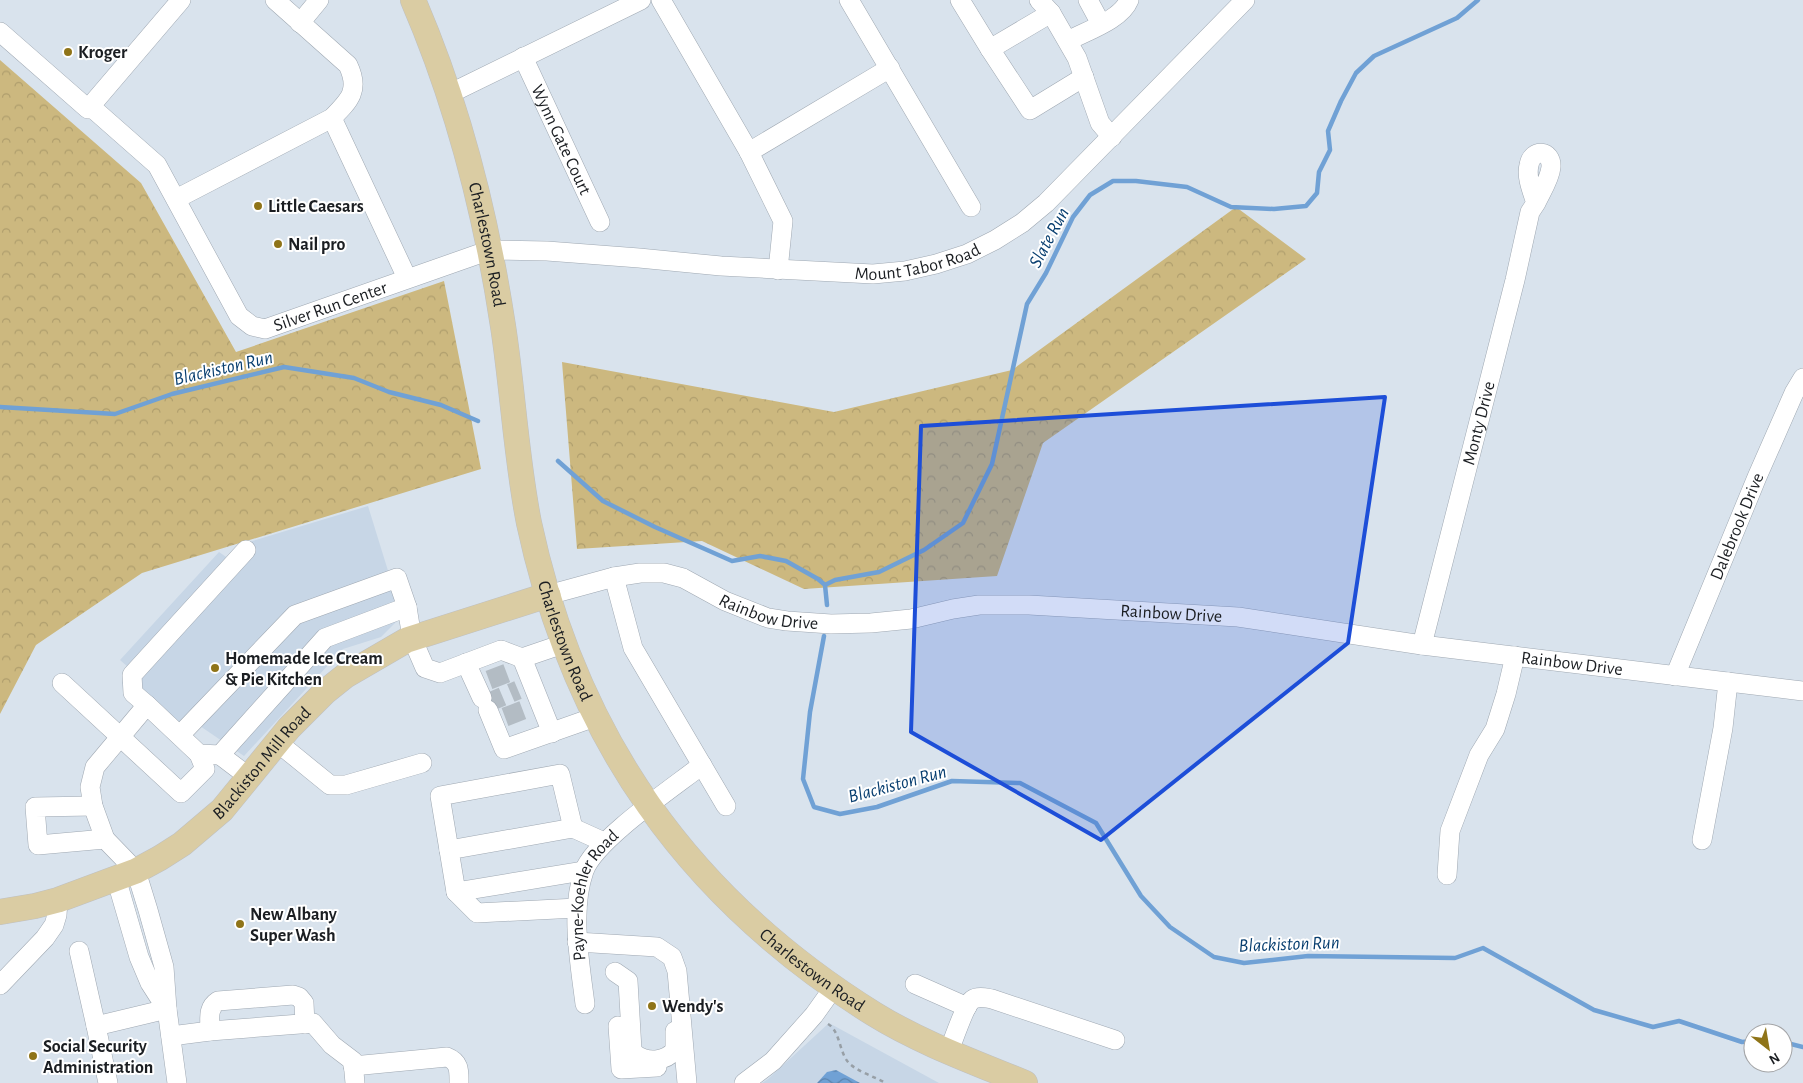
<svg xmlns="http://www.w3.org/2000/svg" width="1803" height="1083" font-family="'Alegreya Sans',sans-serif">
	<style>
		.built { fill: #c7d6e6 }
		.forest { fill: url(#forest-crowns) }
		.water { fill: url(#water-waves) }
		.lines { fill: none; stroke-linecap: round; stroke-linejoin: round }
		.stream { stroke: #70a1d5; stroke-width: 4.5 }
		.minor-tunnel { stroke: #b3bcc4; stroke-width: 19; stroke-dasharray: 19 9; stroke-linecap: butt }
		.minor-casing { stroke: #9fa8b2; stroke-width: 20 }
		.major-casing { stroke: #bfc0c1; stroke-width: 26 }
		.path { stroke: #979fa6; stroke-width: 2.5; stroke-dasharray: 4 4; stroke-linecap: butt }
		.minor { stroke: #fff; stroke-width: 19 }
		.major { stroke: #dacca3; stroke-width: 25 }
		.marked { fill: #1d4ed8; fill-opacity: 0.2; stroke: #1d4ed8; stroke-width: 4; stroke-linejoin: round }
		.poi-dot { fill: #8f7418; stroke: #fff; stroke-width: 2 }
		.labels { text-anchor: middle; stroke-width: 4; stroke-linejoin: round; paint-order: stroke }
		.poi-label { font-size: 18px; font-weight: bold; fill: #1b1e22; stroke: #fff; text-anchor: start }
		.street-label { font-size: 18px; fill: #1b1e22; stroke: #fff }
		.water-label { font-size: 19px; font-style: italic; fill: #093f70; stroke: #fff }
	</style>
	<defs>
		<pattern id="forest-crowns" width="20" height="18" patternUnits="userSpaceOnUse" patternTransform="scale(1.25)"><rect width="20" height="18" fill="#ccb87f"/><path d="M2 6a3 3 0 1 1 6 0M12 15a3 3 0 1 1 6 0" fill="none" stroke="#af9e6d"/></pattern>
		<pattern id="water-waves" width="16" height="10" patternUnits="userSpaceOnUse" patternTransform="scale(1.25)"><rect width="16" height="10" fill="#70a1d5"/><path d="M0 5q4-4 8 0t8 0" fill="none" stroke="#5b83ac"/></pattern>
	</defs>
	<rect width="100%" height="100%" fill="#d9e3ed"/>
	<!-- built -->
	<path class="built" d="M368,506L402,616L381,637L343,649L244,756L200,726L170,721L122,683L129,668L120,660L219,552L229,559L249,542Z
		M829,1023L939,1083H762L768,1079Z"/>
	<!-- forest -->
	<path class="forest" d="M0,60L141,183L236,352L444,281L481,469L142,573L36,645L0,714Z
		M1236,207L1306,259L1043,443L997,576L804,589L702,541L577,549L562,362L834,412L1012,370Z"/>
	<!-- water -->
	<path class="water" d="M836,1070L860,1083H817L827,1072Z"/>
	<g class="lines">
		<!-- stream -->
		<path class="stream" d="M0,407L115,414L172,394L284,367L354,378L389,392L441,405L478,421
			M558,461L603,501L655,527L732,561L760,556L786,561L818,579L825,585L827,605
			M825,585L835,580L879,572L924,550L963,523L992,464L1027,304L1046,273L1073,217L1090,195L1113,181H1136L1187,187L1231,207L1274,209L1306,206L1317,193L1319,172L1330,150L1328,131L1341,101L1356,73L1374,56L1457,18L1478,0
			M824,636L810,712L803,779L814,807L840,814L877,807L952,781L1020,783L1096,823L1141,896L1170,927L1214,957L1244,963L1308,956L1455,958L1483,948L1594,1010L1653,1027L1679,1021L1742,1042L1753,1041
			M1783,1042L1803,1047"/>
		<!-- minor-tunnel -->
		<path class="minor-tunnel" d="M489,680L510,672
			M485,704L518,690
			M505,717L526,709"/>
		<defs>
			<g id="minor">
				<path d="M661,0L749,152L890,68"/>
				<path d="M849,0L971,207"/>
				<path d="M960,0L990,49"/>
				<path d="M1039,0L1051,13L1077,58L1100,123L1112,137"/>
				<path d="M1088,0L1101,24"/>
				<path d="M1051,13L990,49L1030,110L1084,77"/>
				<path d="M300,23L319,0"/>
				<path d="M0,32L88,109L181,0"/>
				<path d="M1068,41C1086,31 1121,20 1129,0"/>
				<path id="s1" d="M523,57L600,222"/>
				<path d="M449,94L641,0"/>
				<path id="s2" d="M90,106L157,165L239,316L252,326L265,329L490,250L547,251L639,258L721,266L873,274L905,271L936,264L967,254L995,240L1022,223L1046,203L1245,0"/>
				<path d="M332,118L407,278"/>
				<path d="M749,152L783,221L778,270"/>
				<path d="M176,199L332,118C350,100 360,90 348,65L275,0"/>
				<path d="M614,577L633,648L726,806"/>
				<path id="s3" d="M548,595L614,577L640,573H664L683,578L725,601L768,618L787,621L831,624L871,623L911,619L953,609L979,605H1029L1238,617L1422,645L1803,691"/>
				<path id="s4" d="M1422,645L1515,280L1530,212L1536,203C1532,191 1526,177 1529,165C1532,148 1552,150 1551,167C1550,179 1541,192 1536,203"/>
				<path d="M522,658L552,733"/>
				<path d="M466,663L482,698"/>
				<path id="s5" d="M1675,676L1757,477L1794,393L1803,378"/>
				<path d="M62,683L181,793L205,769L199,754"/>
				<path d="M147,705L133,693L132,675L246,550"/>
				<path d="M488,710L504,749L595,717"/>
				<path d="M180,735L295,615L397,578L407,607"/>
				<path d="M277,742L330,785H346L422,763"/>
				<path d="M249,777L220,755L325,638L407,607L412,638L425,668L440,673L501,650L522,658L563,644"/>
				<path d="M93,806L35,807L38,845L105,839"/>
				<path d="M1702,840L1723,728L1728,682"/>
				<path d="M449,850L440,796L560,774L573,828"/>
				<path d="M583,871L456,892L449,850L573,828L604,842"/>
				<path d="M1447,875L1450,831L1479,755L1495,729L1506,694L1515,656"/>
				<path d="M116,878L139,957L150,983L166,1008"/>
				<path d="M456,892L477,913L577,908"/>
				<path d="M577,942L657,947L672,957L677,971L687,1083"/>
				<path d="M79,951L96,1026"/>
				<path d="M615,972L628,981L632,1050L635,1054C647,1063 665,1062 675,1050V1031"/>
				<path d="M915,984L967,1007"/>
				<path d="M0,985L45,938L54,925L57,915L58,900"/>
				<path id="s6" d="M585,1004C580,964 570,910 584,871C595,840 674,787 702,765"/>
				<path d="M618,1026L621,1069L657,1067"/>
				<path d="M210,1031C210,1019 207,1008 218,1001L293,995L299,997L304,1003L305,1024"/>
				<path d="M171,1036L210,1031L313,1023L332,1045L353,1061L355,1083"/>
				<path d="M949,1051C953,1041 965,1005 972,1000C977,996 986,998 992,999L1115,1040"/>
				<path d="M353,1066L447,1057C460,1062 459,1071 459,1083"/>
				<path d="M108,1083L96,1026L167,1009"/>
				<path d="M177,1083L167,1009L164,967L148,910L136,871L105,839L93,806L90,787L95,767L147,705L199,754L220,755"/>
				<path d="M744,1083L773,1061L814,1015L834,987"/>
			</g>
			<g id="major">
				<path id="s7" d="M413,0C458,104 486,214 503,326C513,391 516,458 529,523C575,738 688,898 874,1014C921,1043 974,1062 1025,1083"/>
				<path id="s8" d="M0,912L35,906L58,900L136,871L160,858L182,844L222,810L289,728L325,692L345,676L407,640L548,595"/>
			</g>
		</defs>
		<!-- minor casing -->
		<use href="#minor" class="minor-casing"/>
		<!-- major casing -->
		<use href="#major" class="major-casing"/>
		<!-- path -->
		<path class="path" d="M828,1024C840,1031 839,1051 848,1062C854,1070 877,1078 886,1083"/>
		<!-- minor -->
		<use href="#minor" class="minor"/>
		<!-- major -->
		<use href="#major" class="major"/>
	</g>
	<!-- marked area -->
	<path class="marked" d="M1385,397L1348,643L1101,840L911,732L921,426Z"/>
	<!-- markers -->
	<g class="poi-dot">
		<circle cx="68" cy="52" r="5"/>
		<circle cx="258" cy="206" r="5"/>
		<circle cx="278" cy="244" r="5"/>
		<circle cx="215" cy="668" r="5"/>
		<circle cx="240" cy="924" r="5"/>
		<circle cx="652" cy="1006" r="5"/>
		<circle cx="33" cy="1056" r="5"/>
	</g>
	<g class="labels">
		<!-- poi labels -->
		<g class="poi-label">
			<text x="78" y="58">Kroger</text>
			<text x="268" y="212">Little Caesars</text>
			<text x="288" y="250">Nail pro</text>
			<text x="225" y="664">Homemade Ice Cream<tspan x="225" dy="21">&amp; Pie Kitchen</tspan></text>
			<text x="250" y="920">New Albany<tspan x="250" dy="21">Super Wash</tspan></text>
			<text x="662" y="1012">Wendy's</text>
			<text x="43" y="1052">Social Security<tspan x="43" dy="21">Administration</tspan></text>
		</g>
		<!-- street labels -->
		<g class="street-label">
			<text dy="6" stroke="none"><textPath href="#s1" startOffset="91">Wynn Gate Court</textPath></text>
			<text dy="6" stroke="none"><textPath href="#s7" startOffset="256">Charlestown Road</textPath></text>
			<text dy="6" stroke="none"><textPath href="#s2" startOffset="959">Mount Tabor Road</textPath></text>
			<text dy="6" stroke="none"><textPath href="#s2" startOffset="360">Silver Run Center</textPath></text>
			<text dy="6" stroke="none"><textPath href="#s4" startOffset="229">Monty Drive</textPath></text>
			<text dy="6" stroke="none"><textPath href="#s5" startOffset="162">Dalebrook Drive</textPath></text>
			<text dy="6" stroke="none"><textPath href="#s3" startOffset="232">Rainbow Drive</textPath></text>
			<text dy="6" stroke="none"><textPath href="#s3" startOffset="638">Rainbow Drive</textPath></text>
			<text dy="6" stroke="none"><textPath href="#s7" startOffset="661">Charlestown Road</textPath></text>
			<text dy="6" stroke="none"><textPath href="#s3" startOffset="1042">Rainbow Drive</textPath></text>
			<text dy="6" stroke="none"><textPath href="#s8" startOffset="310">Blackiston Mill Road</textPath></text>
			<text dy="6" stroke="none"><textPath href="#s6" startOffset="114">Payne-Koehler Road</textPath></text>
			<text dy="6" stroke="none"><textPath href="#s7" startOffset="1080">Charlestown Road</textPath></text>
		</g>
		<!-- water labels -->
		<g class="water-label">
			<text transform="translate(1048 237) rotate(-62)" y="7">Slate Run</text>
			<text transform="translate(223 367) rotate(-13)" y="7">Blackiston Run</text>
			<text transform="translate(897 783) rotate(-15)" y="7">Blackiston Run</text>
			<text transform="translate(1289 943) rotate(-2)" y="7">Blackiston Run</text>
		</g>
	</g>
	<!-- north arrow -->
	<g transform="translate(1768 1048) rotate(149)"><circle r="24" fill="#ffffff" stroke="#a4a5a7"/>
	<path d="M0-4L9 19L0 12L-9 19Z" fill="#8f7418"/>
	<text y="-8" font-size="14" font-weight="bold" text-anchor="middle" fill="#1b1e22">N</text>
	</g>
</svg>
